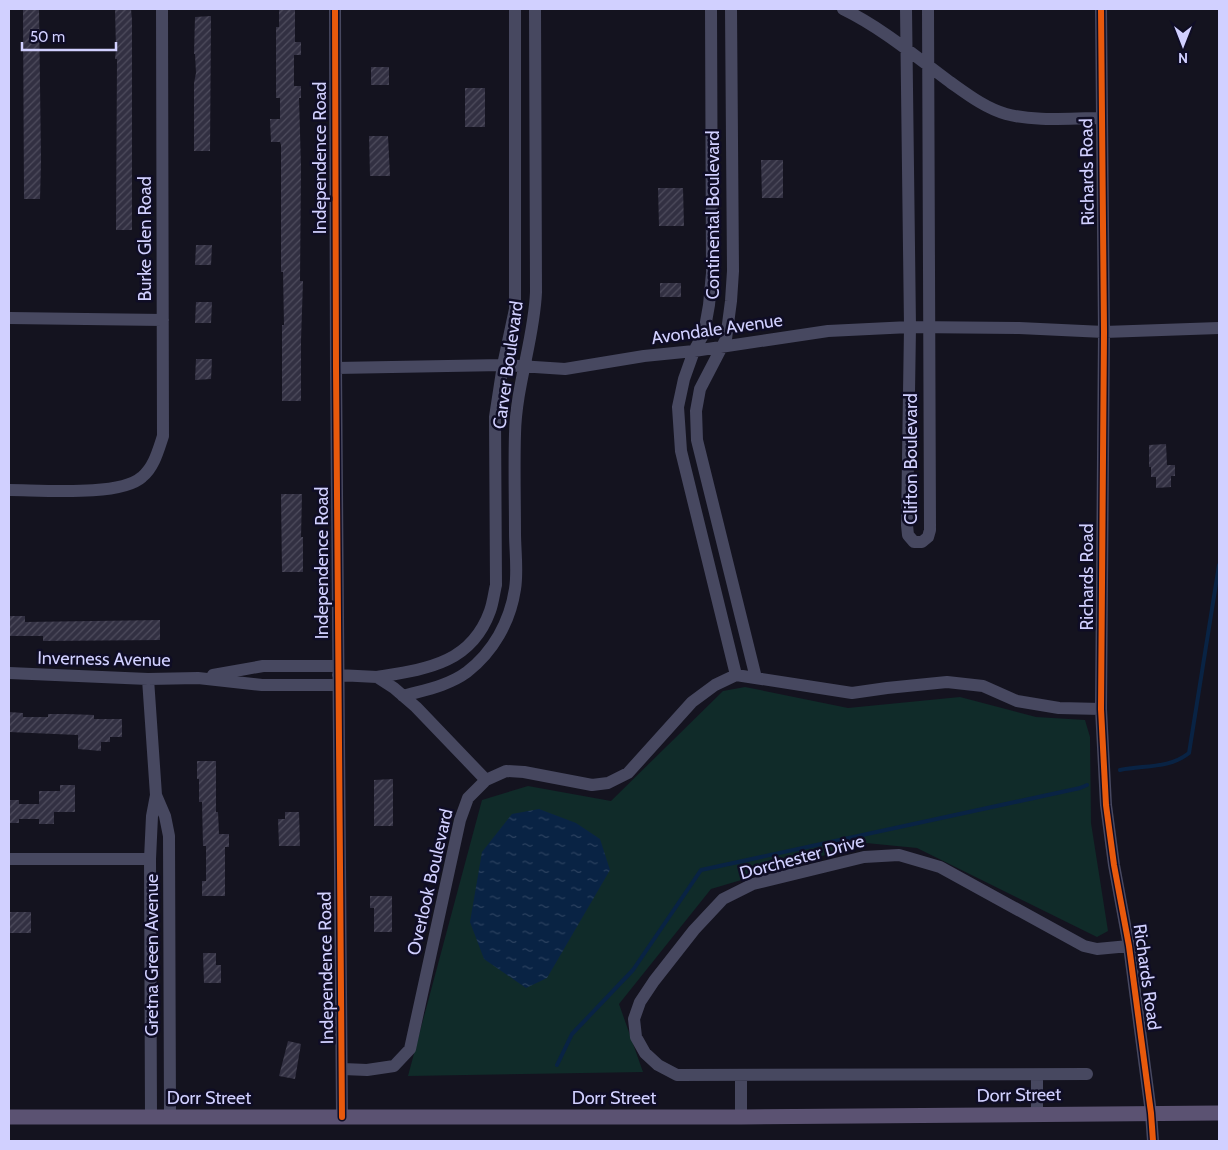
<svg xmlns="http://www.w3.org/2000/svg" width="1228" height="1150" font-family="Cabin,sans-serif">
	<style>
		.green { fill: #102b29 }
		.water { fill: url(#water-ripples) }
		.lines { fill: none; stroke-linecap: round; stroke-linejoin: round }
		.stream { stroke: #092344; stroke-width: 4 }
		.building { fill: url(#building-hatch) }
		.minor { stroke: #474860; stroke-width: 12 }
		.major { stroke: #5b5272; stroke-width: 15 }
		.cycleway-casing { stroke: #0f0d25; stroke-width: 9 }
		.cycleway { stroke: #e8590c; stroke-width: 6 }
		.labels { text-anchor: middle; stroke-width: 5; stroke-linejoin: round; paint-order: stroke }
		.street-label { font-size: 18px; fill: #d1d0ff; stroke: #0f0d25 }
	</style>
	<defs>
		<pattern id="water-ripples" width="26" height="14" patternUnits="userSpaceOnUse" patternTransform="scale(1.25)"><rect width="26" height="14" fill="#092344"/><path d="M2 4q2-2 4 0t4 0M15 11q2-2 4 0t4 0" fill="none" stroke="#2c4260"/></pattern>
		<pattern id="building-hatch" width="6" height="6" patternUnits="userSpaceOnUse" patternTransform="scale(1.25)"><rect width="6" height="6" fill="#323042"/><path d="M-1 1l2-2M0 6l6-6M5 7l2-2" fill="none" stroke="#4f4d5e"/></pattern>
	</defs>
	<rect width="100%" height="100%" fill="#14131f"/>
	<!-- green -->
	<path class="green" d="M745,687L848,708L960,697L1036,717L1085,720L1090,737L1091,823L1108,931L1097,937L917,848L866,843L711,889L619,1004L643,1072L408,1076L482,800L528,786L611,801L723,691Z"/>
	<!-- water -->
	<path class="water" d="M539,809L576,823L600,839L610,870L547,978L526,988L484,959L470,922L482,852L512,814Z"/>
	<g class="lines">
		<!-- stream -->
		<path class="stream" d="M1120,770C1144,765 1169,769 1189,753L1219,565
			M557,1065L572,1034L633,970L701,870L1080,788L1087,785"/>
	</g>
	<!-- building -->
	<path class="building" d="M23,9H39L41,161L40,199H24Z
		M115,9H131L132,20V230H116L117,59H115L116,49Z
		M279,9H295V42H301V55H294V86H301V98H299L301,167L300,281H303L301,340V401H282V325H284L283,272H281V145L280,142H271L270,119H280V98H276V27H279Z
		M211,16L210,151H194V83L196,73L195,54H194L195,17Z
		M371,67H389V85H371Z
		M465,88H485V127H465Z
		M369,136H388L390,176H370Z
		M761,160H783V198H762Z
		M658,188H683L684,226H659Z
		M196,245H212L211,265H195Z
		M660,283H681V297H660Z
		M196,302H212L211,323H195Z
		M196,359H212L211,379L195,380Z
		M1166,444L1167,465H1175V476H1171V487L1156,488V477H1151V467H1149V445Z
		M281,494H302L301,537H303V572H282Z
		M9,616H25V622L160,620V640L43,641V636H9Z
		M9,712L23,713V717H48V714H67L94,715V719H122V737H110V742H101V751L78,749V735L9,732Z
		M197,761H216V812H218L219,834H229V847H225V896H202V881H206V846H203L202,802H199V779H197Z
		M393,779V826H374V780Z
		M60,785H75V812H54V824H39V819H19V823H9V800H19V804H39V791H60Z
		M285,812H299L300,846H279L278,819H285Z
		M370,896H392V932H374V908H370Z
		M9,912H31V933H9Z
		M203,953H216V965H221V983H204Z
		M288,1041L301,1044L295,1079L279,1076Z"/>
	<g class="lines">
		<!-- minor -->
		<path class="minor" d="M335,9L336,368L342,1117
			M711,9L712,273L709,305L704,333L694,351L684,379L678,407L681,451L736,675
			M731,9L733,271L731,301L726,339L700,389L696,411L697,440L756,678
			M843,9C882,28 915,56 950,82C967,94 985,108 1006,114C1036,122 1070,118 1101,118
			M906,9L910,327L907,525L908,535L914,542H922L928,537L930,530L928,9
			M1101,9L1104,332L1101,709L1106,805L1114,865L1129,946L1151,1113L1153,1141
			M9,318L163,320
			M336,368L503,365L565,369L644,356L694,351L828,331L910,327L1019,328L1104,332L1219,328
			M9,490C40,490 120,497 142,477C154,467 158,451 163,436L162,9
			M9,673L148,679L198,678L262,685H338
			M213,675L263,666H338
			M338,675L377,677L394,688L416,707L486,780
			M377,677C426,669 471,664 490,611C493,603 494,593 496,585L495,417L503,365L515,309V9
			M148,679L156,795L152,816L150,859L151,1117
			M403,696C424,690 448,686 467,672C493,652 510,622 515,589C518,571 515,551 515,533C515,500 514,467 515,434C516,385 534,340 536,292L535,9
			M156,795L165,816L169,836L170,1117
			M9,859H150
			M343,1069L367,1070L394,1066L410,1049L460,820L468,798L486,780L506,771L524,772L592,785L608,783L628,773L692,702L715,685L736,675L852,693L887,688L947,682L983,686L1017,701L1059,708L1101,709
			M1087,1074L677,1075L658,1065L645,1053L636,1037L634,1019L640,1002L654,981L694,930L723,899L753,884L864,857L899,855L940,867L1084,946L1097,949L1129,946
			M1037,1075V1114
			M741,1076V1117"/>
		<!-- major -->
		<path class="major" d="M9,1117H741L1219,1113"/>
		<defs>
			<path id="cycleway" d="M335,9L336,368L342,1117
				M1101,9L1104,332L1101,709L1106,805L1114,865L1129,946L1151,1113L1153,1141"/>
		</defs>
		<!-- cycleway casing -->
		<use href="#cycleway" class="cycleway-casing"/>
		<!-- cycleway -->
		<use href="#cycleway" class="cycleway"/>
	</g>
	<g class="labels">
		<!-- street labels -->
		<g class="street-label">
			<text transform="translate(320 158) rotate(-90)" y="6">Independence Road</text>
			<text transform="translate(1087 172) rotate(-91)" y="6">Richards Road</text>
			<text transform="translate(713 215) rotate(-90)" y="6">Continental Boulevard</text>
			<text transform="translate(145 239) rotate(-90)" y="6">Burke Glen Road</text>
			<text transform="translate(717 329) rotate(-8)" y="6">Avondale Avenue</text>
			<text transform="translate(508 365) rotate(-82)" y="6">Carver Boulevard</text>
			<text transform="translate(911 459) rotate(-90)" y="6">Clifton Boulevard</text>
			<text transform="translate(322 563) rotate(-90)" y="6">Independence Road</text>
			<text transform="translate(1087 577) rotate(-90)" y="6">Richards Road</text>
			<text transform="translate(104 659) rotate(1)" y="6">Inverness Avenue</text>
			<text transform="translate(802 857) rotate(-15)" y="6">Dorchester Drive</text>
			<text transform="translate(430 882) rotate(-77)" y="6">Overlook Boulevard</text>
			<text transform="translate(152 955) rotate(-90)" y="6">Gretna Green Avenue</text>
			<text transform="translate(326 968) rotate(-91)" y="6">Independence Road</text>
			<text transform="translate(1147 977) rotate(82)" y="6">Richards Road</text>
			<text transform="translate(1019 1095) rotate(-1)" y="6">Dorr Street</text>
			<text x="209" y="1104">Dorr Street</text>
			<text x="614" y="1104">Dorr Street</text>
		</g>
	</g>
	<!-- border -->
	<rect width="1228" height="1150" fill="none" stroke="#d1d0ff" stroke-width="20"/>
	<!-- north arrow -->
	<g transform="translate(1183 45) rotate(180)" stroke="#0f0d25" stroke-width="4" paint-order="stroke">
	<path d="M0-4L9 19L0 12L-9 19Z" fill="#d1d0ff"/>
	<text y="-8" font-size="14" font-weight="bold" text-anchor="middle" fill="#d1d0ff">N</text>
	</g>
	<!-- scale -->
	<path d="M22 42v8h94v-8" fill="none" stroke="#d1d0ff" stroke-width="2.5"/>
	<text x="30" y="42" font-size="15" fill="#d1d0ff" stroke="#0f0d25" stroke-width="4" paint-order="stroke">50 m</text>
</svg>
